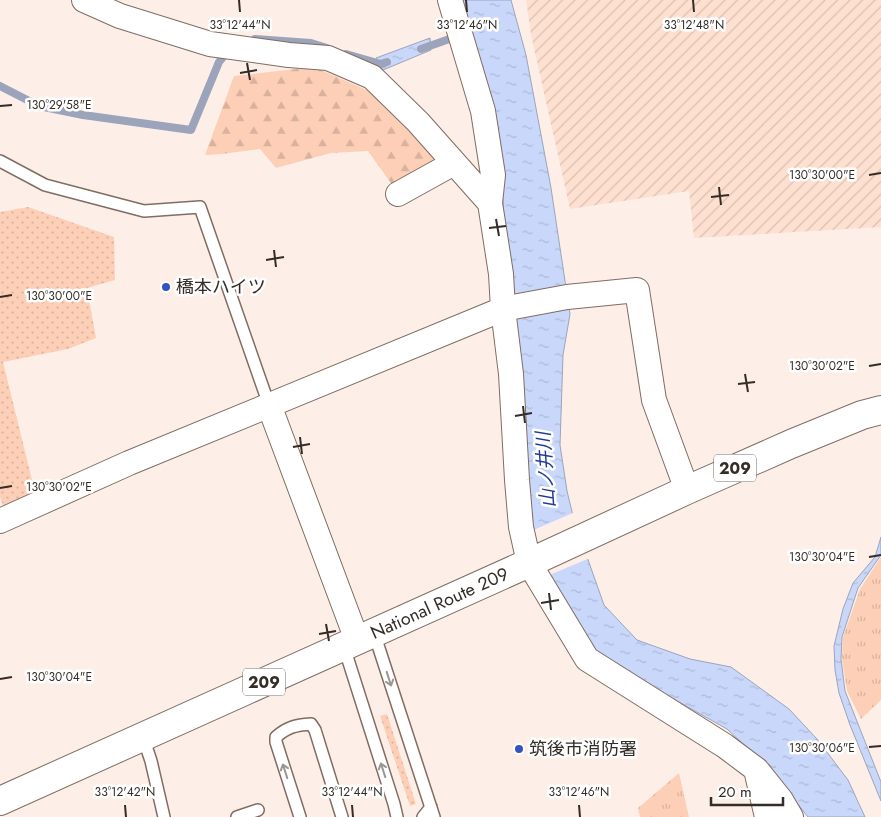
<svg xmlns="http://www.w3.org/2000/svg" width="881" height="817" font-family="Jost,'Noto Sans JP',sans-serif">
	<style>
		.industrial { fill: url(#industrial-furrows) }
		.grass { fill: url(#grass-tufts) }
		.forest { fill: url(#forest-firs) }
		.park { fill: url(#park-dots) }
		.water { fill: url(#water-ripples); stroke: #9ca4bb }
		.pier { fill: #fdefe8 }
		.lines { fill: none; stroke-linecap: round; stroke-linejoin: round }
		.stream { stroke: #9ca4bb; stroke-width: 8 }
		.service-casing { stroke: #806c62; stroke-width: 14 }
		.minor-casing { stroke: #806c62; stroke-width: 26 }
		.trunk-casing { stroke: #806c62; stroke-width: 30 }
		.service { stroke: #fff; stroke-width: 11 }
		.minor { stroke: #fff; stroke-width: 24 }
		.trunk { stroke: #fff; stroke-width: 28 }
		.oneway { stroke: #9a9693 }
		.ticks { fill: none; stroke: #342c27; stroke-width: 2 }
		.poi-dot { fill: #3353c4; stroke: #fff; stroke-width: 2 }
		.labels { text-anchor: middle; stroke-width: 5; stroke-linejoin: round; paint-order: stroke }
		.shield { fill: #fff; stroke: #716b68; stroke-width: 1 }
		.shield-label { font-size: 16px; font-weight: bold; fill: #342c27 }
		.poi-label { font-size: 18px; fill: #342c27; stroke: #fff; text-anchor: start }
		.street-label { font-size: 18px; fill: #342c27; stroke: #fff }
		.water-label { font-size: 19px; font-style: italic; fill: #223a97; stroke: #fff }
		.ticks-label { font-size: 12px; text-anchor: middle; fill: #342c27; stroke: #fff; stroke-width: 5; stroke-linejoin: round; paint-order: stroke }
	</style>
	<defs>
		<pattern id="industrial-furrows" width="10" height="10" patternUnits="userSpaceOnUse" patternTransform="scale(1.25)"><rect width="10" height="10" fill="#fee0d0"/><path d="M-1 1l2-2M0 10L10 0M9 11l2-2" fill="none" stroke="#dac0b3"/></pattern>
		<pattern id="grass-tufts" width="24" height="20" patternUnits="userSpaceOnUse" patternTransform="scale(1.25)"><rect width="24" height="20" fill="#fdcfb7"/><path d="M3 7l-1-3M5 7V3M7 7l1-3M15 17l-1-3M17 17v-4M19 17l1-3" fill="none" stroke="#d9b29d"/></pattern>
		<pattern id="forest-firs" width="22" height="20" patternUnits="userSpaceOnUse" patternTransform="scale(1.25)"><rect width="22" height="20" fill="#fdcfb7"/><path d="M5 1l3.5 6h-7zM16 11l3.5 6h-7z" fill="#d9b29d"/></pattern>
		<pattern id="park-dots" width="8" height="8" patternUnits="userSpaceOnUse" patternTransform="scale(1.25)"><rect width="8" height="8" fill="#fdcfb7"/><path d="M2 2h.1M6 6h.1" fill="none" stroke="#d9b29d" stroke-width="1.8" stroke-linecap="round"/></pattern>
		<pattern id="water-ripples" width="26" height="14" patternUnits="userSpaceOnUse" patternTransform="scale(1.25)"><rect width="26" height="14" fill="#c9d7fa"/><path d="M2 4q2-2 4 0t4 0M15 11q2-2 4 0t4 0" fill="none" stroke="#adb9d6"/></pattern>
	</defs>
	<rect width="100%" height="100%" fill="#fdefe8"/>
	<!-- industrial -->
	<path class="industrial" d="M526,0H881V227L694,238L689,191L570,209L531,35Z"/>
	<!-- grass -->
	<path class="grass" d="M881,557V700L861,719L847,691L842,659L843,637L860,589Z
		M679,773L689,817H640L638,808Z"/>
	<!-- forest -->
	<path class="forest" d="M314,67L369,91L438,158L439,162L393,186L368,151L331,153L276,168L260,149L222,154L205,155L234,76Z"/>
	<!-- park -->
	<path class="park" d="M28,207L114,237L115,280L87,288L96,338L68,349L3,362L36,496L4,508L0,497V212Z
		M387,714L416,804L410,806L380,716Z"/>
	<!-- water -->
	<path class="water" d="M460,0H511L526,55L551,188L570,314L563,355L560,445L567,491L574,520L604,605L637,640L690,659L731,667L789,709L817,739L848,780L865,817H808L770,769L727,729L604,660L570,618L547,573L532,532L507,282L503,200L487,97Z
		M430,38L431,50L383,70L376,58Z
		M881,537V555L858,588L842,637L841,659L845,691L881,782V801L850,725L839,693L835,670L834,646L843,609L853,583L875,557Z"/>
	<!-- pier -->
	<path class="pier" d="M575,512L590,558L547,576L529,532Z"/>
	<g class="lines">
		<!-- stream -->
		<path class="stream" d="M255,39L311,43L327,48
			M421,49L458,36
			M346,54L381,64L387,62
			M0,86L39,106L83,115L191,130L219,62L228,51"/>
		<defs>
			<path id="service" d="M0,161L45,185L144,211L200,207L269,405
				M374,633L434,817
				M344,647L394,804L397,817
				M143,737L151,761L164,817
				M237,817L258,810
				M300,817L276,742V737C287,727 296,725 311,724L315,730L342,817
				M423,817L431,807"/>
			<path id="minor" d="M84,0L120,16L210,44L289,55L328,58L372,77L418,122L490,203L501,274L503,309L511,374L517,480L521,527L529,563L587,659L725,746L757,770L781,800L791,817
				M450,0L483,111L493,175L490,203
				M398,194L454,163
				M269,405L357,640
				M0,521L129,463L503,309L567,297L637,290L654,400L687,490
				M757,774L767,817"/>
			<g id="trunk">
				<path id="s1" d="M0,801L529,563L687,490L791,444L862,415L881,410"/>
			</g>
		</defs>
		<!-- service casing -->
		<use href="#service" class="service-casing"/>
		<!-- minor casing -->
		<use href="#minor" class="minor-casing"/>
		<!-- trunk casing -->
		<use href="#trunk" class="trunk-casing"/>
		<!-- service -->
		<use href="#service" class="service"/>
		<!-- minor -->
		<use href="#minor" class="minor"/>
		<!-- trunk -->
		<use href="#trunk" class="trunk"/>
	</g>
	<!-- one-way arrows -->
	<defs><path id="oneway-shaft" d="M-6 0H5M1.5-3L5.5 0L1.5 3" fill="none" stroke-width="1.6" stroke-linecap="round" stroke-linejoin="round" transform="scale(1.25)"/></defs>
	<g class="oneway">
		<use href="#oneway-shaft" transform="translate(389 679) rotate(72)"/>
		<use href="#oneway-shaft" transform="translate(383 770) rotate(-108)"/>
		<use href="#oneway-shaft" transform="translate(285 771) rotate(-108)"/>
	</g>
	<!-- ticks -->
	<path class="ticks" d="M239,0L240,12M466,0L467,12M693,0L694,12M247,63L250,80M240,73L257,70M0,106L12,105M869,175L881,173M719,187L721,205M711,197L729,195M496,219L499,236M489,228L506,226M274,250L276,267M266,260L284,257M0,297L12,295M869,366L881,364M745,374L748,392M738,384L755,382M523,406L525,423M515,416L532,413M300,437L302,454M293,447L310,444M0,488L12,486M869,557L881,555M549,593L551,610M541,603L559,600M326,624L329,641M319,634L336,631M0,679L12,677M869,747L881,746M125,805L126,817M352,805L353,817M579,805L580,817"/>
	<!-- markers -->
	<g class="poi-dot">
		<circle cx="166" cy="287" r="5"/>
		<circle cx="519" cy="749" r="5"/>
	</g>
	<g class="labels">
		<!-- shield labels -->
		<g class="shield">
			<rect x="714" y="454.5" width="42" height="27" rx="4"/>
			<rect x="243" y="668.5" width="42" height="27" rx="4"/>
		</g>
		<g class="shield-label">
			<text x="735" y="474">209</text>
			<text x="264" y="688">209</text>
		</g>
		<!-- poi labels -->
		<g class="poi-label">
			<text x="176" y="293">橋本ハイツ</text>
			<text x="529" y="755">筑後市消防署</text>
		</g>
		<!-- street labels -->
		<g class="street-label">
			<text dy="6" stroke="none"><textPath href="#s1" startOffset="482">National Route 209</textPath></text>
		</g>
		<!-- water labels -->
		<g class="water-label">
			<text transform="translate(545 470) rotate(-94)" y="7">山ノ井川</text>
		</g>
	</g>
	<g class="ticks-label">
		<text x="240" y="29">33°12'44"N</text>
		<text x="467" y="29">33°12'46"N</text>
		<text x="694" y="29">33°12'48"N</text>
		<text x="59" y="109">130°29'58"E</text>
		<text x="822" y="179">130°30'00"E</text>
		<text x="59" y="300">130°30'00"E</text>
		<text x="822" y="370">130°30'02"E</text>
		<text x="59" y="491">130°30'02"E</text>
		<text x="822" y="561">130°30'04"E</text>
		<text x="59" y="681">130°30'04"E</text>
		<text x="822" y="752">130°30'06"E</text>
		<text x="125" y="796">33°12'42"N</text>
		<text x="352" y="796">33°12'44"N</text>
		<text x="579" y="796">33°12'46"N</text>
	</g>
	<!-- scale -->
	<path d="M711 797v8h72v-8" fill="none" stroke="#342c27" stroke-width="2.5"/>
	<text x="718" y="797" font-size="15" fill="#342c27" stroke="#ffffff" stroke-width="4" paint-order="stroke">20 m</text>
</svg>
